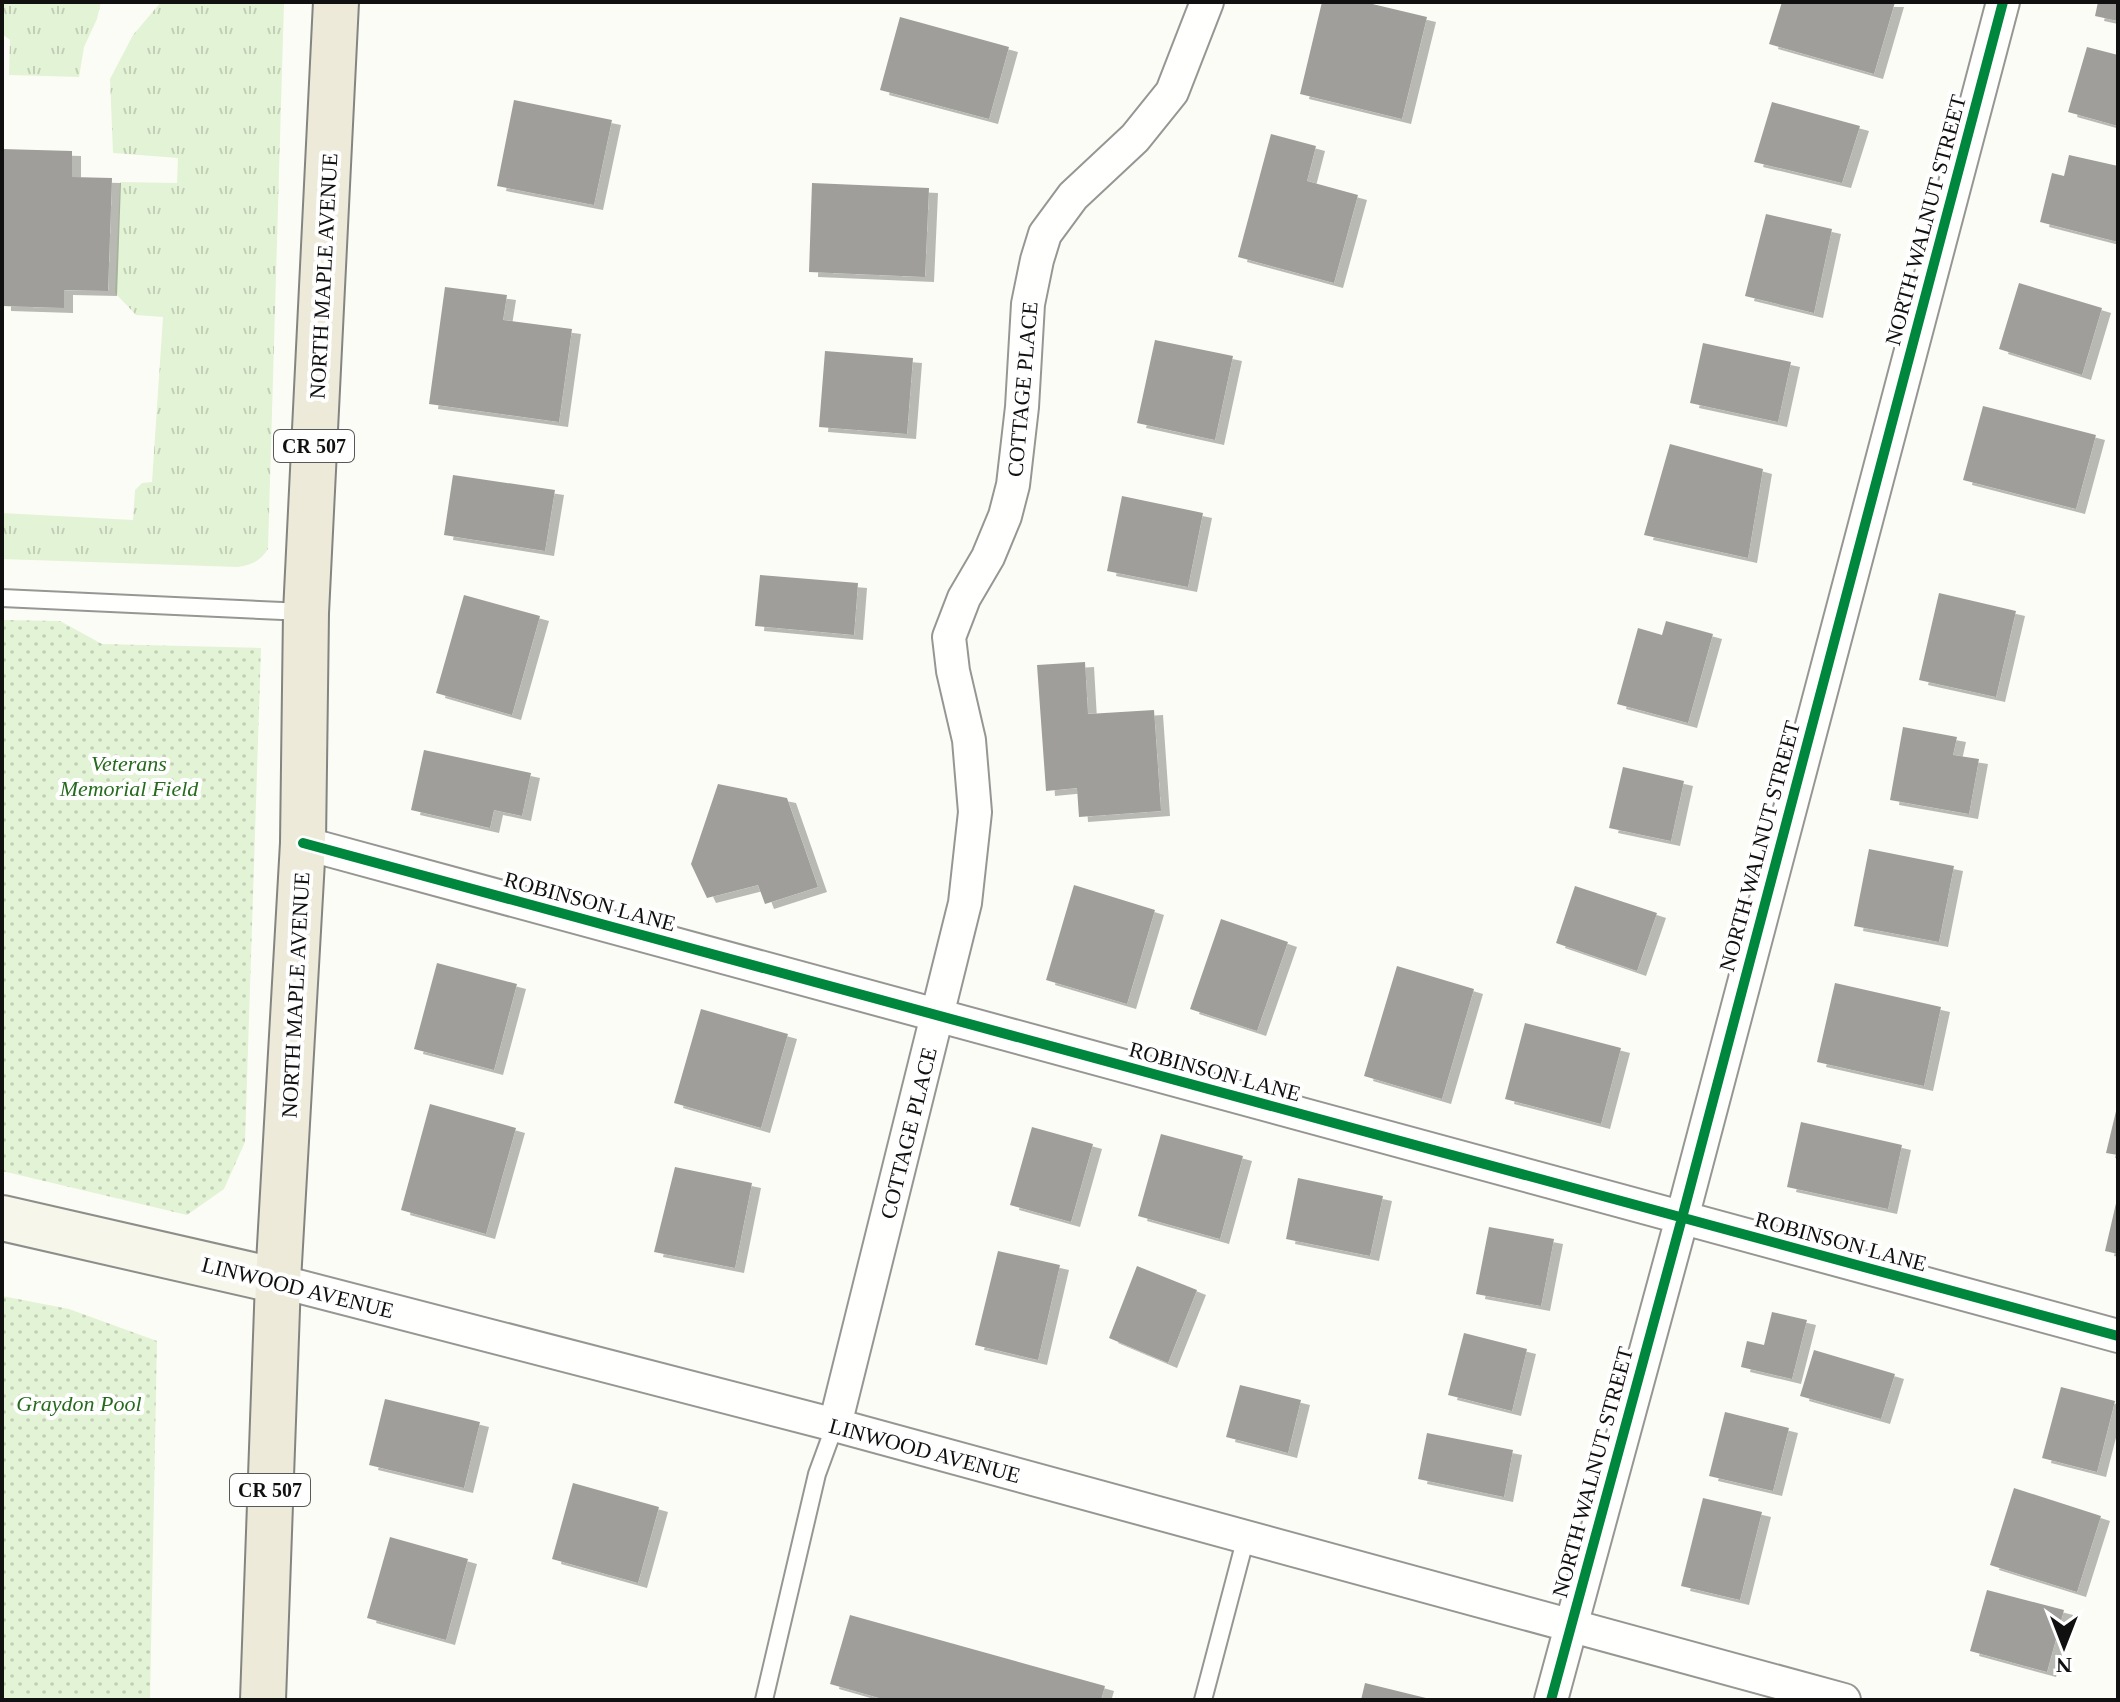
<svg xmlns="http://www.w3.org/2000/svg" width="2120" height="1702" font-family="'Times New Roman',serif">
	<style>
		.grass { fill: url(#grass-tufts) }
		.park { fill: url(#park-dots) }
		.building { fill: #a09e9b; filter: url(#shadow) }
		.lines { fill: none; stroke-linecap: round; stroke-linejoin: round }
		.lane-casing { stroke: #969694; stroke-width: 20 }
		.street-casing { stroke: #969694; stroke-width: 36 }
		.secondary-casing { stroke: #8d8d8a; stroke-width: 48 }
		.primary-casing { stroke: #848481; stroke-width: 48 }
		.lane { stroke: #fffffe; stroke-width: 16 }
		.street { stroke: #fffffe; stroke-width: 32 }
		.secondary { stroke: #f6f6eb; stroke-width: 44 }
		.primary { stroke: #edeada; stroke-width: 44 }
		.cycleway-casing { stroke: #fff; stroke-width: 15 }
		.cycleway { stroke: #00873e; stroke-width: 10 }
		.labels { text-anchor: middle; stroke-width: 8; stroke-linejoin: round; paint-order: stroke }
		.shield { fill: #fff; stroke: #585858; stroke-width: 2 }
		.shield-label { font-size: 20px; font-weight: bold; fill: #101010 }
		.street-label { font-size: 22px; fill: #101010; stroke: #fff }
		.park-label { font-size: 22px; font-style: italic; fill: #266b1d; stroke: #fff }
	</style>
	<defs>
		<pattern id="grass-tufts" width="24" height="20" patternUnits="userSpaceOnUse" patternTransform="scale(2)"><rect width="24" height="20" fill="#e3f3d5"/><path d="M3 7l-1-3M5 7V3M7 7l1-3M15 17l-1-3M17 17v-4M19 17l1-3" fill="none" stroke="#c2cfb6"/></pattern>
		<pattern id="park-dots" width="8" height="8" patternUnits="userSpaceOnUse" patternTransform="scale(2)"><rect width="8" height="8" fill="#e3f3d5"/><path d="M2 2h.1M6 6h.1" fill="none" stroke="#c2cfb6" stroke-width="1.8" stroke-linecap="round"/></pattern>
		<filter id="shadow"><feDropShadow dx="9" dy="5" stdDeviation="0" flood-color="#0004"/></filter>
	</defs>
	<rect width="100%" height="100%" fill="#fcfcf6"/>
	<!-- grass -->
	<path class="grass" d="M2,2H101L97,19L84,47L79,77L9,75L10,40L2,34Z
		M161,2H284L268,549C260,561 252,565 238,567L2,559V513L133,520L135,490L142,483L152,482L163,317L136,315L115,293L120,182L177,183L178,158L113,153L110,79L133,35Z"/>
	<!-- park -->
	<path class="park" d="M2,620L60,621L102,644L261,648L245,1142L224,1189L187,1215L2,1171Z
		M2,1296L69,1309L157,1341L150,1700H2Z"/>
	<!-- building -->
	<path class="building" d="M1322,2H1364L1427,17L1402,119L1300,94Z
		M1782,2H1895L1874,74L1769,44Z
		M2098,2H2118V21L2095,16Z
		M900,17L1009,47L989,119L880,90Z
		M2087,47L2118,55V126L2068,112Z
		M514,100L612,120L594,205L497,186Z
		M1772,102L1860,126L1842,183L1754,162Z
		M1271,134L1316,146L1307,181L1358,195L1334,283L1238,257Z
		M2,149L72,151V177L112,178L108,291L64,290V308L2,306Z
		M2069,155L2118,166V242L2040,222L2052,173L2064,176Z
		M812,183L929,188L925,277L809,272Z
		M1766,214L1832,229L1814,313L1745,296Z
		M2019,283L2102,308L2082,375L1999,349Z
		M445,287L507,295L503,320L572,329L559,422L429,404Z
		M1155,340L1233,356L1215,440L1137,423Z
		M1703,343L1791,362L1778,422L1690,403Z
		M825,351L913,358L907,434L819,427Z
		M1983,406L2096,435L2076,509L1963,480Z
		M1670,444L1763,469L1748,558L1644,535Z
		M453,475L555,490L545,551L444,535Z
		M1122,496L1203,513L1188,587L1107,571Z
		M760,575L858,583L854,635L755,626Z
		M1939,593L2016,611L1996,697L1919,680Z
		M464,595L540,616L512,715L436,693Z
		M1666,621L1713,634L1688,723L1617,704L1638,628L1662,635Z
		M1085,662L1088,714L1154,710L1161,811L1079,817L1077,788L1046,791L1037,665Z
		M1903,727L1957,737L1953,755L1979,759L1969,814L1890,800Z
		M424,750L531,773L522,816L494,810L490,828L411,810Z
		M1623,767L1684,781L1671,841L1609,828Z
		M718,784L787,798L818,887L765,904L758,885L707,898L691,864Z
		M1869,849L1954,866L1939,942L1854,926Z
		M1074,885L1155,910L1127,1004L1046,980Z
		M1575,886L1657,913L1637,971L1556,943Z
		M1221,919L1288,942L1257,1031L1190,1009Z
		M437,963L517,984L494,1070L414,1049Z
		M1397,966L1474,989L1442,1099L1364,1076Z
		M1835,983L1941,1007L1924,1086L1817,1062Z
		M701,1009L788,1034L761,1128L674,1103Z
		M1525,1023L1621,1048L1601,1124L1505,1099Z
		M430,1104L516,1128L486,1234L401,1210Z
		M2117,1107H2118V1155L2106,1153Z
		M1801,1122L1902,1145L1888,1209L1787,1187Z
		M1032,1127L1093,1144L1071,1222L1010,1205Z
		M1161,1134L1243,1156L1220,1239L1138,1216Z
		M675,1167L752,1183L735,1268L654,1252Z
		M1298,1178L1383,1196L1370,1256L1286,1239Z
		M2117,1199H2118V1254L2105,1251Z
		M1489,1227L1554,1239L1541,1306L1476,1294Z
		M998,1251L1060,1265L1038,1360L975,1345Z
		M1137,1266L1197,1290L1168,1363L1109,1338Z
		M1772,1312L1807,1320L1792,1379L1741,1367L1747,1341L1764,1345Z
		M1464,1333L1527,1349L1512,1411L1448,1395Z
		M1814,1350L1895,1374L1881,1419L1800,1396Z
		M1240,1385L1301,1400L1288,1453L1226,1437Z
		M2061,1387L2115,1401L2097,1472L2042,1458Z
		M385,1399L480,1422L464,1488L369,1465Z
		M1725,1412L1789,1428L1773,1491L1709,1476Z
		M1427,1433L1513,1450L1504,1497L1418,1479Z
		M573,1483L659,1507L638,1583L552,1559Z
		M2014,1488L2101,1516L2077,1592L1990,1565Z
		M1703,1498L1762,1512L1740,1600L1681,1586Z
		M390,1537L468,1559L446,1640L367,1618Z
		M1987,1590L2064,1610L2047,1672L1970,1651Z
		M850,1615L1105,1686L1101,1700H886L830,1684Z
		M1365,1683L1430,1699V1700H1361Z"/>
	<g class="lines">
		<defs>
			<path id="lane" d="M2,598L305,612
				M764,1700L817,1474L835,1425
				M1203,1700L1246,1537"/>
			<path id="street" d="M303,843L2118,1336
				M278,1281L835,1425L1844,1700
				M835,1425L965,903L975,812L969,740L953,671L949,637L964,598L988,557L1005,516L1013,485L1022,407L1028,304L1037,260L1045,234L1073,196L1135,138L1172,92L1207,2
				M1551,1700L1682,1218L2003,2"/>
			<path id="secondary" d="M2,1218L278,1281"/>
			<path id="primary" d="M263,1700L278,1281L303,843L306,613L336,2"/>
		</defs>
		<!-- lane casing -->
		<use href="#lane" class="lane-casing"/>
		<!-- street casing -->
		<use href="#street" class="street-casing"/>
		<!-- secondary casing -->
		<use href="#secondary" class="secondary-casing"/>
		<!-- primary casing -->
		<use href="#primary" class="primary-casing"/>
		<!-- lane -->
		<use href="#lane" class="lane"/>
		<!-- street -->
		<use href="#street" class="street"/>
		<!-- secondary -->
		<use href="#secondary" class="secondary"/>
		<!-- primary -->
		<use href="#primary" class="primary"/>
		<defs>
			<path id="cycleway" d="M303,843L2118,1336
				M1551,1700L1682,1218L2003,2"/>
		</defs>
		<!-- cycleway casing -->
		<use href="#cycleway" class="cycleway-casing"/>
		<!-- cycleway -->
		<use href="#cycleway" class="cycleway"/>
	</g>
	<g class="labels">
		<!-- shield labels -->
		<g class="shield">
			<rect x="274" y="430" width="80" height="32" rx="6"/>
			<rect x="230" y="1474" width="80" height="32" rx="6"/>
		</g>
		<g class="shield-label">
			<text x="314" y="453">CR 507</text>
			<text x="270" y="1497">CR 507</text>
		</g>
		<!-- street labels -->
		<g class="street-label">
			<text transform="translate(1925 220) rotate(-75)" y="8">NORTH WALNUT STREET</text>
			<text transform="translate(323 276) rotate(-87)" y="8">NORTH MAPLE AVENUE</text>
			<text transform="translate(1022 389) rotate(-85)" y="8">COTTAGE PLACE</text>
			<text transform="translate(1759 846) rotate(-75)" y="8">NORTH WALNUT STREET</text>
			<text transform="translate(590 901) rotate(15)" y="8">ROBINSON LANE</text>
			<text transform="translate(295 995) rotate(-87)" y="8">NORTH MAPLE AVENUE</text>
			<text transform="translate(1215 1071) rotate(15)" y="8">ROBINSON LANE</text>
			<text transform="translate(908 1133) rotate(-76)" y="8">COTTAGE PLACE</text>
			<text transform="translate(1841 1241) rotate(15)" y="8">ROBINSON LANE</text>
			<text transform="translate(298 1287) rotate(14)" y="8">LINWOOD AVENUE</text>
			<text transform="translate(925 1450) rotate(15)" y="8">LINWOOD AVENUE</text>
			<text transform="translate(1592 1472) rotate(-75)" y="8">NORTH WALNUT STREET</text>
		</g>
		<!-- park labels -->
		<g class="park-label">
			<text x="129" y="771">Veterans<tspan x="129" dy="25">Memorial Field</tspan></text>
			<text x="79" y="1411">Graydon Pool</text>
		</g>
	</g>
	<!-- border -->
	<rect width="2120" height="1702" fill="none" stroke="#101010" stroke-width="8"/>
	<!-- north arrow -->
	<g transform="translate(2064 1646) rotate(180)" stroke="#ffffff" stroke-width="6" paint-order="stroke">
	<path d="M0-6L14 30L0 20L-14 30Z" fill="#101010"/>
	<text y="-12" font-size="22" font-weight="bold" text-anchor="middle" fill="#101010">N</text>
	</g>
</svg>
